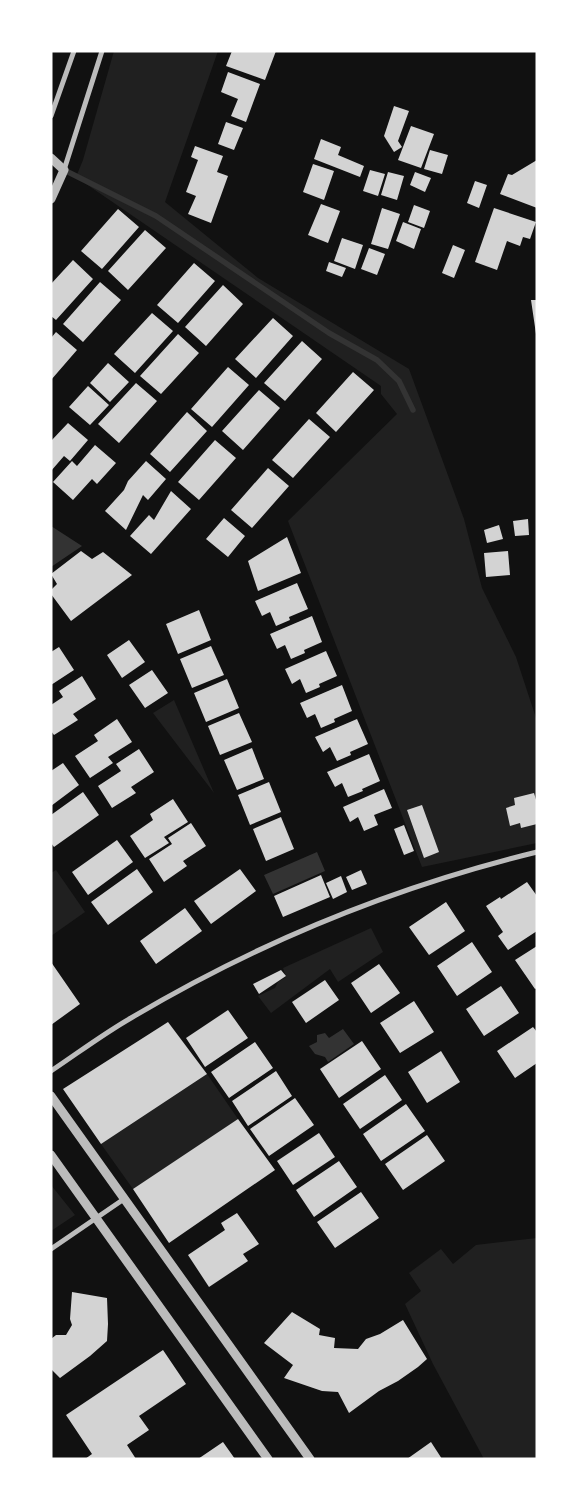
<svg xmlns="http://www.w3.org/2000/svg" width="588" height="1510" font-family="'Nunito Sans',sans-serif">
	<style>
		.green { fill: #202020 }
		.water { fill: #333 }
		.lines { fill: none; stroke-linecap: round; stroke-linejoin: round }
		.stream { stroke: #333; stroke-width: 5.5 }
		.building { fill: #d3d3d3 }
		.minor { stroke: #bcbcbc; stroke-width: 5 }
		.tertiary { stroke: #bcbcbc; stroke-width: 9 }
	</style>
	<rect width="100%" height="100%" fill="#111"/>
	<!-- green -->
	<path class="green" d="M114,51H218L165,202L258,278L409,369L464,519L482,588L516,657L537,721V843L422,867L288,521L397,414L381,394V386L76,177L83,160Z
		M174,700L214,793L153,713Z
		M56,870L85,912L51,936V873Z
		M371,928L383,952L338,982L330,969L271,1013L258,996L275,988L278,982L286,977L283,968Z
		M207,1074L238,1119L133,1189L101,1144Z
		M51,1185L75,1215L51,1231Z
		M537,1238V1459H484L433,1364L405,1304L421,1291L409,1273L441,1249L453,1264L476,1245Z"/>
	<!-- water -->
	<path class="water" d="M51,526L82,546L51,567Z
		M317,852L325,871L273,894L264,875Z
		M343,1029L354,1044L328,1062L325,1057L315,1054L309,1046L317,1042V1035L325,1033L329,1038Z"/>
	<g class="lines">
		<!-- stream -->
		<path class="stream" d="M64,170L156,216L329,333L377,360L399,381L413,410"/>
	</g>
	<!-- building -->
	<path class="building" d="M232,51H276L265,80L226,66Z
		M228,72L260,84L246,122L231,116L238,99L221,92Z
		M394,106L409,111L398,141L402,147L394,152L384,136Z
		M226,122L243,128L234,150L218,144Z
		M411,126L434,134L421,168L398,160Z
		M321,139L341,147L338,155L364,166L360,177L314,159Z
		M195,146L223,156L217,172L228,176L211,223L188,214L196,196L186,192L198,160L191,157Z
		M430,150L448,155L442,174L424,169Z
		M537,160V208L500,194L508,174L512,175Z
		M313,164L334,171L324,200L303,192Z
		M370,170L385,174L378,196L363,191Z
		M388,172L404,176L397,200L381,195Z
		M415,172L431,178L425,192L410,185Z
		M475,181L487,185L479,208L467,203Z
		M321,204L340,211L328,243L308,235Z
		M414,205L430,211L424,228L408,222Z
		M382,208L400,214L388,249L371,244Z
		M494,208L536,222L530,239L523,237L520,246L507,241L497,270L475,262Z
		M118,209L139,227L102,269L81,251Z
		M403,222L421,229L414,249L396,241Z
		M145,230L166,248L128,290L108,271Z
		M342,238L363,245L355,269L334,261Z
		M453,245L465,250L454,278L442,273Z
		M369,248L385,254L377,275L361,269Z
		M73,260L93,279L56,320L51,316V284Z
		M329,262L346,268L342,277L326,271Z
		M194,263L215,281L178,323L157,305Z
		M100,282L121,300L83,342L63,324Z
		M223,285L243,304L206,346L185,327Z
		M531,300H537V334H536Z
		M152,313L173,331L135,373L114,354Z
		M273,318L293,336L256,378L235,359Z
		M56,332L77,350L51,380V338Z
		M178,334L199,353L161,394L140,376Z
		M302,341L322,359L285,401L264,383Z
		M108,363L129,382L110,402L90,383Z
		M228,367L249,385L212,427L191,409Z
		M353,372L374,390L336,432L316,413Z
		M136,383L157,401L119,443L98,424Z
		M88,386L109,405L90,425L69,407Z
		M259,390L280,408L243,450L222,431Z
		M187,412L207,431L170,472L150,454Z
		M309,419L330,437L293,478L272,460Z
		M68,423L88,440L70,461L64,456L51,471V441Z
		M215,440L236,458L199,500L178,482Z
		M95,445L116,463L97,484L92,479L73,500L53,482L72,461L77,466Z
		M146,461L166,479L148,500L143,495L126,530L105,511L124,490L128,481Z
		M268,468L289,486L252,528L231,510Z
		M171,491L191,509L151,554L130,536L149,515L154,520Z
		M224,518L245,536L228,557L206,539Z
		M528,519L529,535L515,536L513,521Z
		M499,525L503,539L487,543L484,530Z
		M287,537L301,573L258,591L248,561Z
		M81,551L92,559L103,552L132,575L71,621L51,594V590L57,584L51,574Z
		M508,551L510,575L486,577L484,553Z
		M297,583L308,609L289,617L290,620L276,626L270,612L262,616L255,601Z
		M199,610L211,640L178,654L166,624Z
		M312,616L322,642L304,650L305,653L291,659L285,645L277,649L270,634Z
		M129,640L145,662L122,678L107,655Z
		M211,646L224,675L192,688L180,659Z
		M59,647L74,670L51,685V652Z
		M326,651L337,676L319,684L320,687L306,693L300,679L292,684L285,669Z
		M152,670L168,693L145,708L129,685Z
		M82,676L96,699L73,714L78,720L54,735L51,731V705L63,697L59,691Z
		M227,679L239,708L206,722L194,693Z
		M342,685L352,711L334,719L335,722L321,728L315,714L307,718L300,703Z
		M239,713L252,742L220,755L208,726Z
		M117,719L132,742L108,757L113,763L90,778L75,756L98,741L94,735Z
		M357,719L368,744L350,752L351,755L337,761L330,747L323,752L315,737Z
		M252,748L264,779L237,790L224,760Z
		M139,749L154,772L131,787L136,793L112,808L98,786L121,771L116,764Z
		M369,754L380,781L362,789L363,791L348,797L342,783L335,787L327,772Z
		M63,763L79,785L51,806V771Z
		M269,782L281,812L250,825L238,795Z
		M384,789L392,808L374,815L378,825L364,831L358,817L350,822L343,807Z
		M83,792L99,815L54,847L51,843V815Z
		M534,793L537,803V824L521,828L520,823L510,826L506,808L515,805L514,798Z
		M173,799L188,822L164,837L169,843L145,858L130,836L153,820L150,814Z
		M422,805L439,852L424,858L407,810Z
		M281,817L294,849L266,861L253,829Z
		M191,823L206,846L183,861L187,866L164,882L149,859L172,844L168,838Z
		M404,825L414,851L404,855L394,829Z
		M117,840L133,862L88,895L72,872Z
		M137,869L153,892L108,925L91,902Z
		M240,869L256,891L211,924L194,901Z
		M361,870L367,884L352,890L346,877Z
		M321,875L330,897L283,917L274,896Z
		M341,876L347,892L333,899L326,883Z
		M527,882L537,896V931L508,950L498,936L503,932L486,906L500,897L501,899Z
		M446,902L465,931L429,955L409,927Z
		M185,908L202,931L156,964L140,941Z
		M472,942L492,972L457,996L437,966Z
		M537,946V988L535,989L515,960Z
		M51,962L80,1004L51,1025Z
		M379,964L400,993L371,1013L351,983Z
		M281,970L286,976L259,994L253,984Z
		M325,980L339,1000L306,1023L292,1002Z
		M501,986L519,1013L484,1036L466,1009Z
		M414,1001L434,1032L400,1053L380,1023Z
		M228,1010L248,1038L205,1067L186,1038Z
		M168,1022L207,1074L101,1144L63,1089Z
		M533,1027L537,1032V1063L515,1078L497,1051Z
		M362,1041L381,1069L339,1098L320,1069Z
		M255,1042L273,1068L229,1098L211,1072Z
		M441,1051L460,1082L427,1103L408,1072Z
		M276,1071L292,1096L248,1126L232,1101Z
		M385,1075L402,1100L360,1129L343,1104Z
		M295,1098L314,1125L269,1156L250,1129Z
		M406,1104L425,1131L381,1161L363,1134Z
		M238,1119L275,1170L169,1243L133,1189Z
		M319,1133L335,1157L293,1185L277,1161Z
		M427,1135L445,1161L403,1190L385,1164Z
		M339,1161L357,1187L314,1217L296,1190Z
		M361,1192L379,1218L335,1248L317,1222Z
		M237,1213L259,1244L243,1254L248,1261L209,1287L188,1255L225,1230L221,1223Z
		M72,1292L107,1298L108,1324L107,1341L90,1356L60,1378L51,1369V1339L56,1335H66L72,1325L70,1319Z
		M292,1312L320,1329L319,1335L335,1338L334,1348L358,1349L366,1339L380,1334L403,1320L427,1359L418,1367L398,1381L379,1391L349,1413L338,1392L322,1391L284,1378L293,1365L264,1343Z
		M163,1350L186,1384L139,1416L149,1430L127,1445L136,1459H85L92,1454L66,1415Z
		M223,1442L235,1459H198Z
		M431,1442L442,1459H407Z"/>
	<g class="lines">
		<!-- minor -->
		<path class="minor" d="M51,116L74,51
			M64,170L102,51
			M51,1071C78,1053 103,1034 131,1018C257,943 394,887 537,852
			M51,1249L124,1199"/>
		<!-- tertiary -->
		<path class="tertiary" d="M51,158L64,170L51,199
			M51,1096L310,1459
			M51,1155L268,1459"/>
	</g>
	<!-- border -->
	<rect width="588" height="1510" fill="none" stroke="#ffffff" stroke-width="105"/>
</svg>
